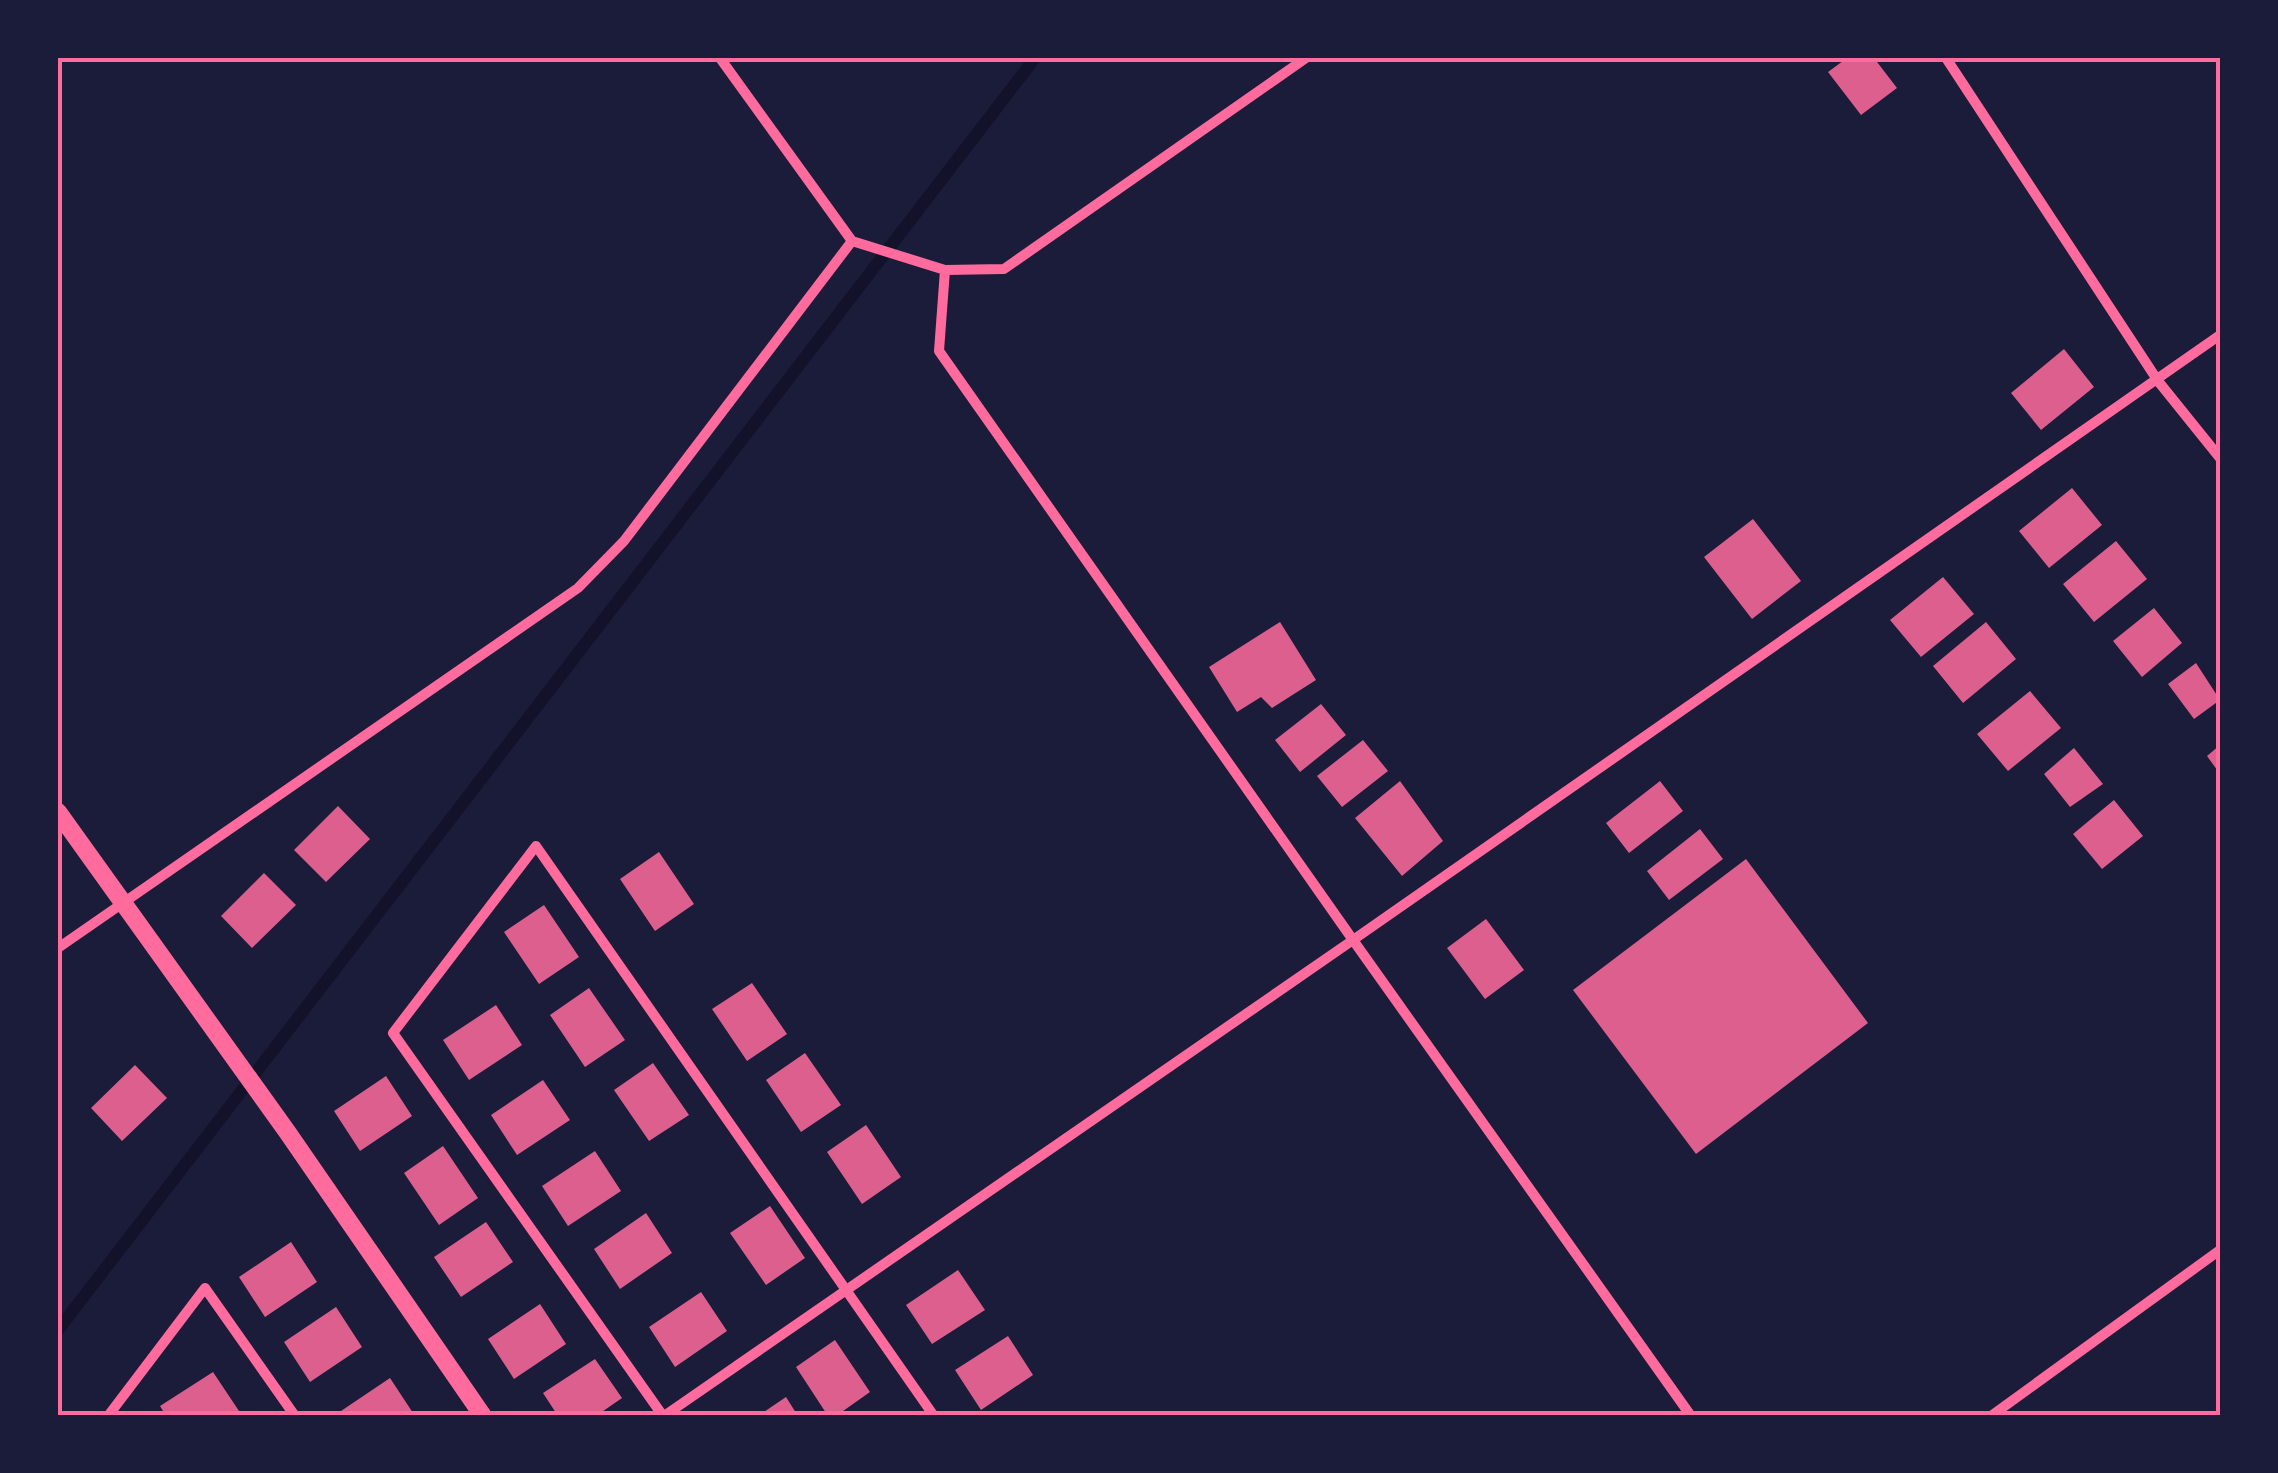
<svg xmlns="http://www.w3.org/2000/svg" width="2278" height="1473" font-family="Barlow,sans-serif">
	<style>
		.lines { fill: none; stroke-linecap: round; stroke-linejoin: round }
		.stream { stroke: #12122b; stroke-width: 12 }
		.building { fill: #dd5f8e }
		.minor { stroke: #ff6b9d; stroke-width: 10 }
		.tertiary { stroke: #ff6b9d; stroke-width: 18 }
		.neatline { fill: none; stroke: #ff6b9d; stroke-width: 4 }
	</style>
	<rect width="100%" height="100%" fill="#1b1b3a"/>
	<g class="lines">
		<!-- stream -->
		<path class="stream" d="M58,1330L1035,58"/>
	</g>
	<!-- building -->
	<path class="building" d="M1847,58H1874L1897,88L1861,115L1828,72Z
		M2064,349L2094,387L2041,430L2011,393Z
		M2072,488L2102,525L2049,568L2019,531Z
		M1753,519L1801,581L1752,619L1704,557Z
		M2116,541L2147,579L2094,622L2063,584Z
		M1943,577L1974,614L1921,657L1890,620Z
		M2154,608L2182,643L2142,677L2113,641Z
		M1280,622L1316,680L1272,708L1261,697L1237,712L1209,667Z
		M1986,622L2016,659L1963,703L1933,666Z
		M2196,663L2220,700L2194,719L2168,684Z
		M2030,691L2061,728L2008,771L1977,734Z
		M1321,704L1346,735L1300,772L1275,740Z
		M1363,740L1388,771L1342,807L1317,776Z
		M2220,745V774L2207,756Z
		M2074,748L2103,784L2070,807L2044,774Z
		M1400,781L1443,841L1402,876L1355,818Z
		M1660,781L1683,811L1629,853L1606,823Z
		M2114,800L2143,836L2102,869L2073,834Z
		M338,806L370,839L326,882L294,850Z
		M1700,829L1723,859L1669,900L1647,871Z
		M659,852L694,904L655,931L620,879Z
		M1746,859L1868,1023L1696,1154L1573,990Z
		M264,873L296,905L252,948L221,916Z
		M544,905L579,957L539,984L504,932Z
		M1486,919L1524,970L1485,999L1447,948Z
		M752,983L787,1034L747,1061L712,1009Z
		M589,988L625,1040L585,1067L550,1015Z
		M496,1005L522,1045L469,1080L443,1040Z
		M805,1053L841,1105L801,1132L766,1080Z
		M653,1063L689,1115L649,1141L614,1090Z
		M135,1065L167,1098L122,1141L91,1108Z
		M386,1076L412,1116L360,1151L334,1111Z
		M543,1080L570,1120L517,1155L491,1115Z
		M866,1125L901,1177L862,1204L827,1152Z
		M443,1146L478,1198L439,1225L404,1173Z
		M595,1151L621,1191L568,1226L542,1186Z
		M770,1206L805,1258L766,1285L730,1233Z
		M646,1213L672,1253L620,1289L594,1249Z
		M486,1222L513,1262L461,1297L434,1257Z
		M291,1242L317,1282L265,1317L239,1277Z
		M958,1270L985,1310L932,1344L906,1305Z
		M701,1292L727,1331L675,1367L649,1327Z
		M540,1304L566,1344L514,1379L488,1339Z
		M336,1307L362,1347L310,1382L284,1342Z
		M1008,1336L1033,1375L981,1410L955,1370Z
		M835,1340L870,1392L836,1416H828L796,1367Z
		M595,1359L622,1398L596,1416H558L543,1393Z
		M213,1372L239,1411L233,1416H166L160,1406Z
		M390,1378L415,1416H339L338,1413Z
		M786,1397L798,1416H758Z"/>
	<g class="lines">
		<!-- minor -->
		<path class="minor" d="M720,58L852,241L945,270L1004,269L1306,58
			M1946,58L2158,381L2220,458
			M945,270L939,351L1353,940L2220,335
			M58,948L578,588L624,541L852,241
			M108,1416L205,1288L295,1416
			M663,1416L393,1033L536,846L934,1416
			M664,1416L1353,940L1691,1416
			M1991,1416L2220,1250"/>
		<!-- tertiary -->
		<path class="tertiary" d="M58,812L288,1133L483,1416"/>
	</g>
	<!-- border -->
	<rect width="2278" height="1473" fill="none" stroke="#1b1b3a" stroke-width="120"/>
	<rect x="60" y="60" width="2158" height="1353" class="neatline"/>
</svg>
